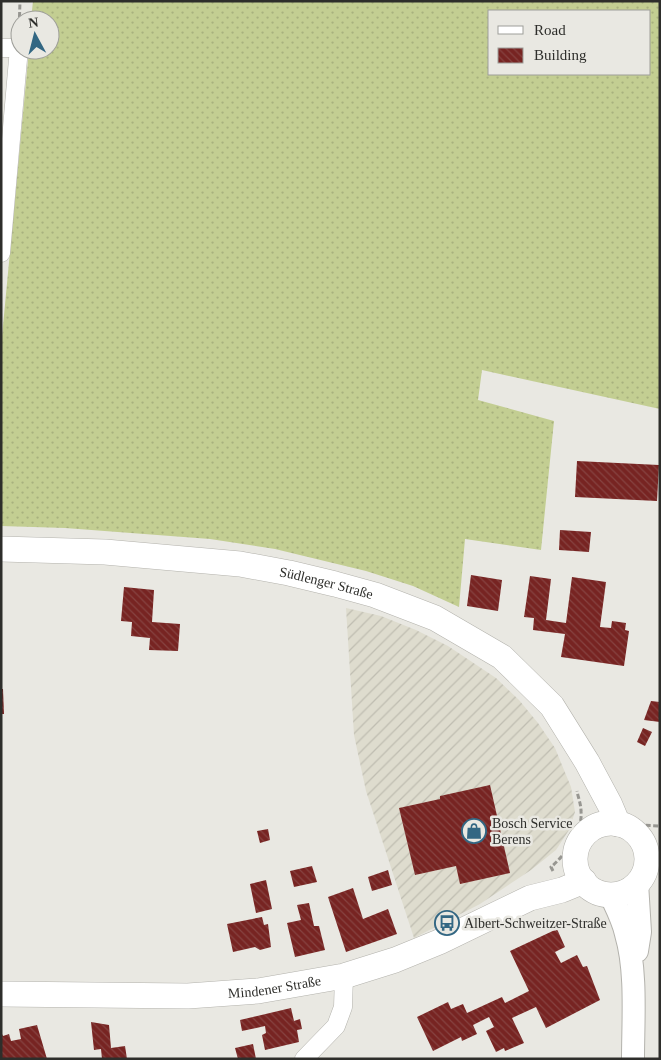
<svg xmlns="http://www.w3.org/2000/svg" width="661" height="1060" font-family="'Times New Roman',serif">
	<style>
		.industrial { fill: url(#industrial-furrows) }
		.grass { fill: url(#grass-dots); fill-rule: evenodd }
		.building { fill: url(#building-back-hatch) }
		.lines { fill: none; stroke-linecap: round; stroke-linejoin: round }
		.minor-casing { stroke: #b3b2ac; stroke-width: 19 }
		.tertiary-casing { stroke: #b3b2ac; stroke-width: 24 }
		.secondary-casing { stroke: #b3b2ac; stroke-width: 26 }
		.path { stroke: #979691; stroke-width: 3; stroke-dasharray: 5 2.5; stroke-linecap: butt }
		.minor { stroke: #fff; stroke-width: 18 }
		.tertiary { stroke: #fff; stroke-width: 22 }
		.secondary { stroke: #fff; stroke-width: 25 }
		.labels { text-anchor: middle; stroke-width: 5; stroke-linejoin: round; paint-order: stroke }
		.street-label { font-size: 14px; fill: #2e2e2b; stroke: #e9e8e2 }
		.poi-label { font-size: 14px; fill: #2e2e2b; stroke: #e9e8e2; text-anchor: start }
	</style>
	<defs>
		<pattern id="industrial-furrows" width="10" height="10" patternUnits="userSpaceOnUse" patternTransform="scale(1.25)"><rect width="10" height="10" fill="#dedcce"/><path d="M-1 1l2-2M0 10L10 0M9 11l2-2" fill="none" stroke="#bfbdb1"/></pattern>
		<pattern id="grass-dots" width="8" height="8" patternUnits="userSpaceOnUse" patternTransform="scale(1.25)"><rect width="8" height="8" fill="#c3ce92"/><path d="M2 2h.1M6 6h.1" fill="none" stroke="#a8b17e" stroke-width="1.8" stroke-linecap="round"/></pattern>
		<pattern id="building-back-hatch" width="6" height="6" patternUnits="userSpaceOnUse" patternTransform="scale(1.25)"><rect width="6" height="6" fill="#772422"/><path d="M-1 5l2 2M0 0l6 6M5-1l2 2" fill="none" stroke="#864341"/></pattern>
	</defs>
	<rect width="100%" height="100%" fill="#e9e8e2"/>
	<!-- industrial -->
	<path class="industrial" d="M346,608L381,616L416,630L448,646L496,678L519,700L538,723L555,748L571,787L575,812L569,830L556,850L531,870L480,904L414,938L366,791L354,735Z"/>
	<!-- grass -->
	<path class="grass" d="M33,1H660V409L482,370L478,400L554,421L541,550L465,539L459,607L413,586L366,571L275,549L210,539L65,528L1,526V347L29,50H50V20H31ZM490,11H650V74H490Z"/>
	<!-- building -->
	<path class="building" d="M577,461L659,465L657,501L575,497Z
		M560,530L591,532L589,552L559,550Z
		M471,575L502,580L498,611L467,606Z
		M530,576L551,579L546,620L566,623L572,577L606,582L600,627L611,628L612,621L626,623L625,630L629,631L624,666L561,657L565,634L533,630L534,618L524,617Z
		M124,587L154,590L152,622L180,624L178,651L149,650L150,638L131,636L132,622L121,621Z
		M1,689H3L4,714H1Z
		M651,701L660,702V722L644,720Z
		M643,728L652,732L645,746L637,742Z
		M490,785L510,873L460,884L456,866L415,875L399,808L440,799V796Z
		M268,829L270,840L260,843L257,831Z
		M312,866L317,882L294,887L290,871Z
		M388,870L392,885L372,891L368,877Z
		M266,880L272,909L256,913L250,884Z
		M353,888L363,919L388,909L397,934L346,952L328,897Z
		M309,903L314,926H319L325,950L295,957L287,923L301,920L297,905Z
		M262,917L264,925L268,924L271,947L260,950L255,947L233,952L227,924Z
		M557,929L565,947L555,952L561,963L577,955L583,967L587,966L600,1000L546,1028L536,1007L512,1018L524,1043L505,1051L504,1048L496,1052L486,1031L494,1027L489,1017L473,1025L477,1034L462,1041L461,1037L433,1051L417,1017L448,1002L451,1009L463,1004L467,1013L502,997L505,1003L529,991L510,951Z
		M291,1008L294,1021L300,1019L302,1029L297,1030L299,1042L265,1050L262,1035L266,1033L265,1026L242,1031L240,1020Z
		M91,1022L109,1025L111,1048L125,1046L127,1059H102L101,1049L94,1050Z
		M37,1025L47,1059H1V1032L3,1036L9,1034L11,1041L21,1039L19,1029Z
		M253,1044L256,1059H238L235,1048Z"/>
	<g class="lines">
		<defs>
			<path id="minor" d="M1,48H19L1,253
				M304,1059L336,1026L343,1007L344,976"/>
			<path id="tertiary" d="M610,894C616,907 623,920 626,934C637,971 633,1020 633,1059
				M637,951L640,932L637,883"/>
			<g id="secondary">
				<path id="s1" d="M1,549L105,552L240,564L289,573L335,584L375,595L435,618L502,657L552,706L587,762L610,805L618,824"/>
				<circle cx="611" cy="859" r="36"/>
				<path id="s2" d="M1,994L188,996L258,991L344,976L395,960L439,942L530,898L562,890L584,881"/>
			</g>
		</defs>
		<!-- minor casing -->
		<use href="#minor" class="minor-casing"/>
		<!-- tertiary casing -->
		<use href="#tertiary" class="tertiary-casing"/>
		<!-- secondary casing -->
		<use href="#secondary" class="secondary-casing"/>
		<!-- path -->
		<path class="path" d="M19,32L20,1
			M639,823L641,825L660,826
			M553,871L551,867C566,854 583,832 581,811C581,804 578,797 577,791"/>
		<!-- minor -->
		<use href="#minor" class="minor"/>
		<!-- tertiary -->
		<use href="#tertiary" class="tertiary"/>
		<!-- secondary -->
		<use href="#secondary" class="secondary"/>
	</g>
	<!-- icons -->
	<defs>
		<symbol id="shop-ring" viewBox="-11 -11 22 22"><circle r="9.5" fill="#e9e8e2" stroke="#336783" stroke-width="1.5"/><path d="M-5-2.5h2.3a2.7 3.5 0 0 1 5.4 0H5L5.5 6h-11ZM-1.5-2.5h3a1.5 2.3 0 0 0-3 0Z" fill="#336783"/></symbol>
		<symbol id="bus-ring" viewBox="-11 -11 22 22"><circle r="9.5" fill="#e9e8e2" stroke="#336783" stroke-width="1.5"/><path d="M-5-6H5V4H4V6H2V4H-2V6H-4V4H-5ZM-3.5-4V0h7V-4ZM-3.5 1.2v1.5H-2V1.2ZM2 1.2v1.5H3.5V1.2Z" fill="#336783"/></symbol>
	</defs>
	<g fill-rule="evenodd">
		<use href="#shop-ring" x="460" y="817" width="28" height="28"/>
		<use href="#bus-ring" x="433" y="909" width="28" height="28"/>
	</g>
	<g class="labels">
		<!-- street labels -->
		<g class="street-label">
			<text dy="5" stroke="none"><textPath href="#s1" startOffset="328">Südlenger Straße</textPath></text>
			<text dy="5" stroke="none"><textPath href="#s2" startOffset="274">Mindener Straße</textPath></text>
		</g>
		<!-- poi labels -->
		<g class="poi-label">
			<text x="492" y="828">Bosch Service<tspan x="492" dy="16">Berens</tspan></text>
			<text x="464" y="928">Albert-Schweitzer-Straße</text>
		</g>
	</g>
	<!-- border -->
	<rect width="661" height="1060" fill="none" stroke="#2e2e2b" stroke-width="5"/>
	<!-- legend -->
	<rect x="488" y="10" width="162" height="65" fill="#e9e8e2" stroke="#9e9e99"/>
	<rect x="498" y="26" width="25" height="8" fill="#ffffff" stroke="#9e9e99"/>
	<text x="534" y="35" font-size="15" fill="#2e2e2b">Road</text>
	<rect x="498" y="48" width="25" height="15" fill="url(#building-back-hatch)" stroke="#9e9e99"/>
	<text x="534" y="60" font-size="15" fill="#2e2e2b">Building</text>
	<!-- north arrow -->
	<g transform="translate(35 35) rotate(353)"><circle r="24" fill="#e9e8e2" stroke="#9e9e99"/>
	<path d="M0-4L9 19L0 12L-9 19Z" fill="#336783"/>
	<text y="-8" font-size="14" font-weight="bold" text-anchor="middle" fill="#2e2e2b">N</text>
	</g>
</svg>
